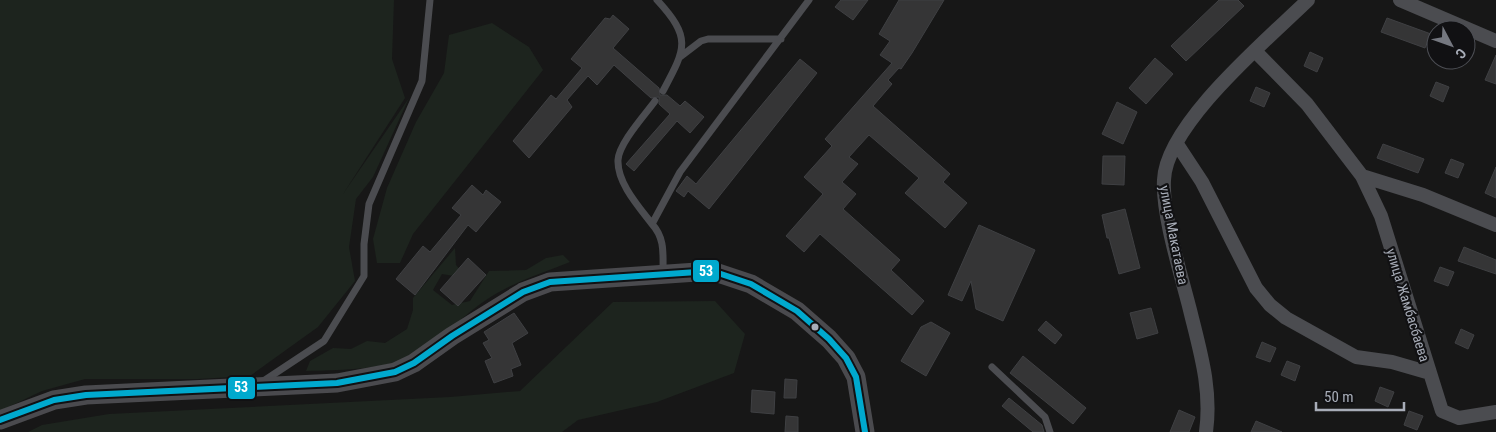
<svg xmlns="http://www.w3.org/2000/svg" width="1496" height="432" font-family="'Roboto Condensed',sans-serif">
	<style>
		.green { fill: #1d241e }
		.building { fill: #353536; stroke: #3f4043 }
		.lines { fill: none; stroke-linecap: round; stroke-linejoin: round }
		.service { stroke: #4b4c50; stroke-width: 7 }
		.minor { stroke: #4b4c50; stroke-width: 14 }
		.secondary { stroke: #4a4a4e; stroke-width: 19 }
		.bus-1-casing { stroke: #111113; stroke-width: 10 }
		.bus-1 { stroke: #00a9ce; stroke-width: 6 }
		.bus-dot { fill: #a8adb8; stroke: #111113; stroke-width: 2 }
		.labels { text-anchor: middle; stroke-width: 4.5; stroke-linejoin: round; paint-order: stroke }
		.street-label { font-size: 14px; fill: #a8adb8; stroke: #111113 }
		.line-badge { stroke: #111113; stroke-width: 2 }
		.badge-label { font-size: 14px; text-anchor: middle; font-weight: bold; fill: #fff }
	</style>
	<rect width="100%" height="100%" fill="#171717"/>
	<!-- green -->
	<path class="green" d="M0,0H394L392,59L405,98L343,194L409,98L373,177L356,199L349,247L355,281L318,327L250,376L198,379H85L42,391L0,411Z
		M492,23L529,47L543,70L413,234L400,263H377L373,239L387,188L416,122L444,73L449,35Z
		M455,248L456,265L464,274L460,277L442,274L433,290L452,305L470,301L489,271L526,270L546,258L563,255L570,262C542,273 511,283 486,300C459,318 436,346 405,359C378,370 336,370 306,371L310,361L333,348L351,349L367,341L385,343L407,329L413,310V298Z
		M715,301L745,334L734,373L657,402L578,420L562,432H28L42,425L109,414L450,397L520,391L613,302Z"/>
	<!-- building -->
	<path class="building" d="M841,0H868L853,20L835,7Z
		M899,0H944L912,53L901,69L899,68L888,80L892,84L873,106L950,174L943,182L967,203L945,228L905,193L919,178L869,135L849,157L858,164L842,182L856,194L843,209L900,260L891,270L924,301L912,315L820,234L804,252L786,236L823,194L804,177L832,146L825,139L892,63L880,55L890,41L879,34Z
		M1219,0H1238L1244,6L1186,61L1171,46Z
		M613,15L629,29L613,48L659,88L660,95H667L680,106L685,101L704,117L690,133L677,121L634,171L626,164L670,114L659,104V97L651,98L614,65L597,85L588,76L567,100L572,107L529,158L513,141L551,95L556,99L582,68L571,59L605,18L610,19Z
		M1387,18L1431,34L1425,48L1381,32Z
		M1310,52L1323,58L1317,72L1304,66Z
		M1496,55V84L1485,80Z
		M1155,58L1173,74L1146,104L1129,88Z
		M800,59L817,73L709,209L688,191L684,197L676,191L687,176L696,184Z
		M1436,82L1449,87L1443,102L1430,96Z
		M1256,87L1270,93L1264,107L1250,101Z
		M1117,102L1137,112L1123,144L1102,134Z
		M1383,144L1424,159L1418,173L1377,158Z
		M1103,156H1125L1124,185L1102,184Z
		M1451,159L1464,164L1458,178L1445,173Z
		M1496,167V198L1485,193Z
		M472,185L483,195L486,190L501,202L476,232L468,225L415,295L396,279L423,246L430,252L461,215L452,208Z
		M1125,209L1140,268L1119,274L1109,238H1107L1102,215Z
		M979,225L1035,250L1003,321L976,309L971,281L962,301L948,295Z
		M1464,247L1496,260V274L1458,261Z
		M468,258L486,275L458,306L440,290Z
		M1440,267L1454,272L1448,286L1434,281Z
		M1151,308L1158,333L1137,339L1130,313Z
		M514,313L528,333L512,343L521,365L511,369L513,376L494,383L485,361L492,358L483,343L489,340L484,332Z
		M1046,321L1062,335L1055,344L1038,330Z
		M931,322L950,333L926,376L901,361L921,327Z
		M1461,329L1474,335L1468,349L1455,343Z
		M1262,342L1276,348L1270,362L1256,357Z
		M1023,356L1086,408L1073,424L1010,373Z
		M1287,361L1300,366L1295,381L1281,375Z
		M785,379L797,380L796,398H784Z
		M1380,387L1394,392L1388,407L1375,401Z
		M752,390L775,392L774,414L751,412Z
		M1009,398L1042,425L1044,432H1033L1002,406Z
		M1179,410L1195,417L1189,432H1170Z
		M1409,411L1423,416L1417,430L1404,425Z
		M786,416L798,417V432H785Z
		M1256,421L1282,432H1251Z"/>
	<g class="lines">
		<!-- service -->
		<path class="service" d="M657,0C692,38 686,48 663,91
			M680,57L701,41L708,39H781
			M652,224C639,207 617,183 618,160C619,143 645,115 655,101
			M663,272C663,254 665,238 652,224L680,172L809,0
			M992,367L1045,417L1050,432
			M262,382L324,341L364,276V244L369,204L422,81L430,0"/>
		<!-- minor -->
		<path class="minor" d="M1400,0L1496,41
			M1255,51L1307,104L1362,176L1381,216L1442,411L1459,418L1496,412
			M1177,144L1202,182L1256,288L1270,305L1286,318L1356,357L1392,362L1430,373
			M1362,176L1423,195L1496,225
			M1206,432C1212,389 1200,351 1190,310C1181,274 1162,215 1164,180C1166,124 1268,39 1308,0"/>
		<!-- secondary -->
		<path class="secondary" d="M0,420L54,400L86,395L337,383L395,372L414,363L452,336L523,292L550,282L712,271L751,284L797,311L829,339L846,358L856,377L865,432"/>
		<defs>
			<path id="bus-1" d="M0,420L54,400L86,395L337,383L395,372L414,363L452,336L523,292L550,282L712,271L751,284L797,311L829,339L846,358L856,377L865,432"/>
		</defs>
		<!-- bus-1 casing -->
		<use href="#bus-1" class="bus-1-casing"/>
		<!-- bus-1 -->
		<use href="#bus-1" class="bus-1"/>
	</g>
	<!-- markers -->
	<circle class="bus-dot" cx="815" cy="327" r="4.5"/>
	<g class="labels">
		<!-- street labels -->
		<g class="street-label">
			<text transform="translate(1174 235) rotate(79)" y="5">улица Макатаева</text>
			<text transform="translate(1408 305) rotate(73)" y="5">улица Жамбасбаева</text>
		</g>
	</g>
	<g class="line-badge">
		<rect x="692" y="259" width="28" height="24" rx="5" fill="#00a9ce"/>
		<rect x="227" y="376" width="29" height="24" rx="5" fill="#00a9ce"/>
	</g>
	<g class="badge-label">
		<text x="706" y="276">53</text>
		<text x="241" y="392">53</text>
	</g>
	<!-- north arrow -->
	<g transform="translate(1451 45) rotate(131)"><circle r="24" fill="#111113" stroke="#4d4f55"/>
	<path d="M0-4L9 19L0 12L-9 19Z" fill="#757880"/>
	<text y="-8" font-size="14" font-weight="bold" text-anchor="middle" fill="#a8adb8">С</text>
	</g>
	<!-- scale -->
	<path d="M1316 402v8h88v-8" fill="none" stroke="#a8adb8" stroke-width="2.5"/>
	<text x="1324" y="402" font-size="15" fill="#a8adb8" stroke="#111113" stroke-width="4" paint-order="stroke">50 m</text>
</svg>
